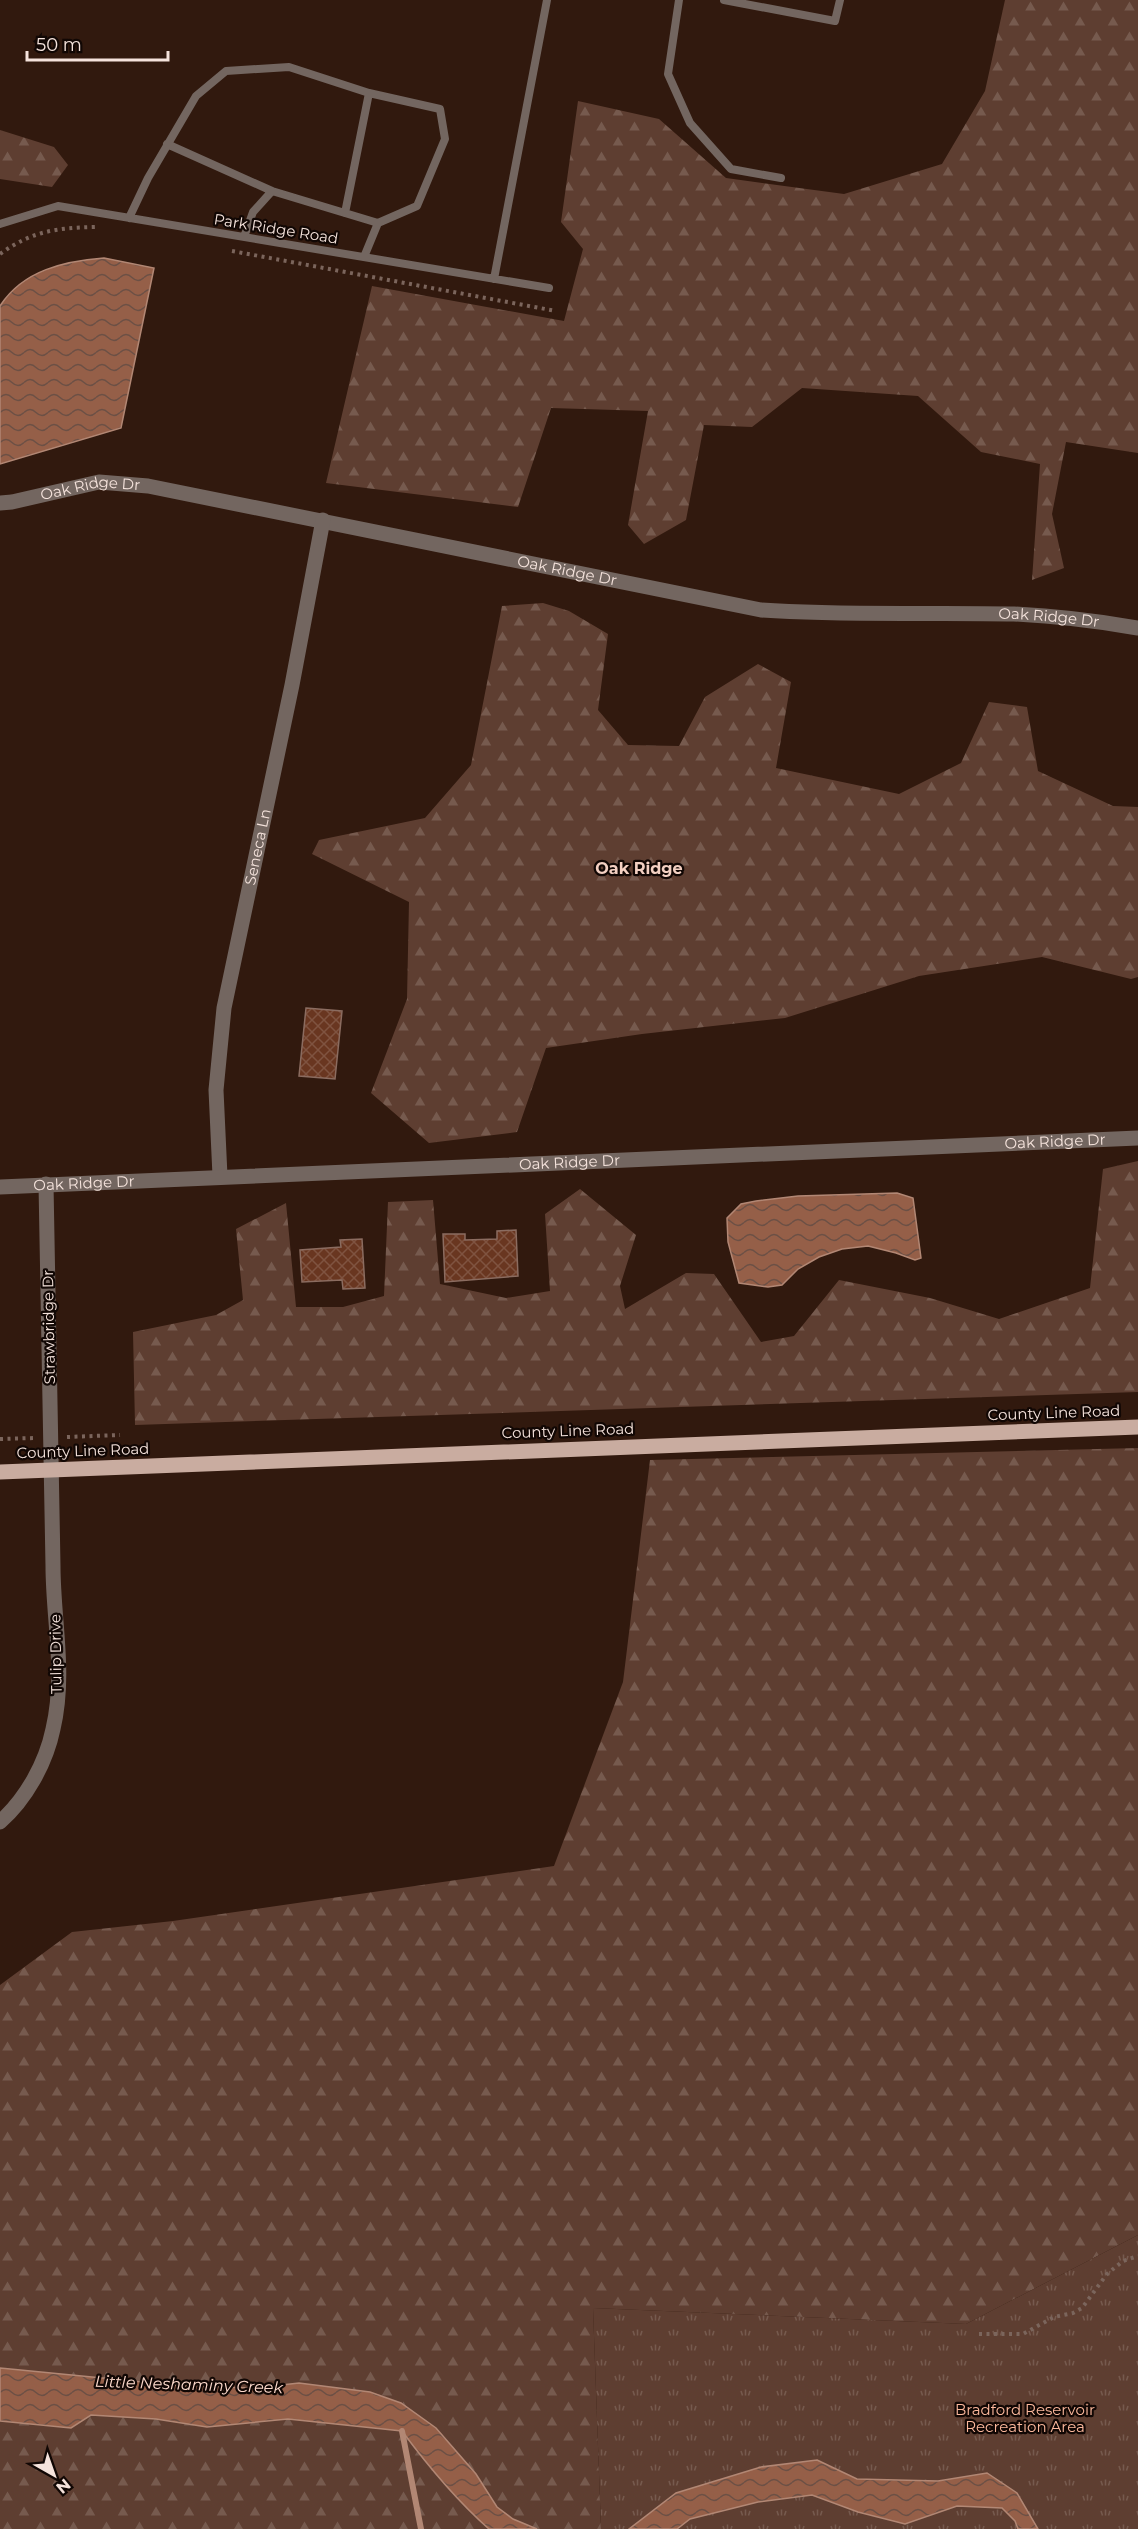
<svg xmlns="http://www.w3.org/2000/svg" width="1138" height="2529" font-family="Montserrat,sans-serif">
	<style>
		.forest { fill: url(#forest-firs) }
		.park { fill: url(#park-tufts) }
		.water { fill: url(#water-waves); stroke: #b28774; stroke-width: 1.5 }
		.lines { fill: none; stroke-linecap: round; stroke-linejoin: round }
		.stream { stroke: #b28774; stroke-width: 6 }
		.building { fill: url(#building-cross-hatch); stroke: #8b6c60; stroke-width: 1.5 }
		.path { stroke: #7b655c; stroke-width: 4; stroke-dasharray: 3 4.5; stroke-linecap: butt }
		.service { stroke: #736660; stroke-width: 8 }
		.minor { stroke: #736660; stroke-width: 15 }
		.primary { stroke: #c9aca0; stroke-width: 15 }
		.labels { text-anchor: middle; stroke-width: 4.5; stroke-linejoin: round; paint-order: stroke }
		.street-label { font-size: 15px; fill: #f5e3dc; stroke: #110704 }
		.park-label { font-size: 15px; fill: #fdb99d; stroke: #110704 }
		.neighbourhood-label { font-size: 16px; font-weight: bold; fill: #f3d0c2; stroke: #110704 }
		.water-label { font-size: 16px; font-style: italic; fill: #fedbcd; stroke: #110704 }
	</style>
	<defs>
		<pattern id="forest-firs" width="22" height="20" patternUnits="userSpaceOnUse" patternTransform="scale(1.5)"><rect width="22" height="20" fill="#5e3e31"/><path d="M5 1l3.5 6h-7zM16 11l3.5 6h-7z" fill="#765a4e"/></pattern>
		<pattern id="park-tufts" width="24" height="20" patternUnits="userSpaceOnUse" patternTransform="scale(1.5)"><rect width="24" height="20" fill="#5e3e31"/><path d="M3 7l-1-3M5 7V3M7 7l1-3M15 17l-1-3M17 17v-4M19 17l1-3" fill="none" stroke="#765a4e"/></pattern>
		<pattern id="water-waves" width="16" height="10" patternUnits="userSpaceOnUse" patternTransform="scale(1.5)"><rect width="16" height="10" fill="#955f48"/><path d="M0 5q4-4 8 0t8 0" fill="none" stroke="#6c5045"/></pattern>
		<pattern id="building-cross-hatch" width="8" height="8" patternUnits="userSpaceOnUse" patternTransform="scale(1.5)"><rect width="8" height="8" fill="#693620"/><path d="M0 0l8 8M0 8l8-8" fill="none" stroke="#7f5340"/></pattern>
	</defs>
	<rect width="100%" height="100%" fill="#31190e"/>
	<!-- forest -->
	<path class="forest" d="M1005,0H1138V453L1066,442L1052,514L1064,568L1032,580L1040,464L981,452L918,396L802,388L752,427L704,425L686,520L644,544L628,525L648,411L551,408L518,507L326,483L372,286L564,321L583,249L561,222L578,101L659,119L726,178L844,194L942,164L985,91Z
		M0,130L54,147L68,165L52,187L0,179Z
		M543,603L569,611L608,634L598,710L628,745L679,746L705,697L758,664L791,682L776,768L899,794L961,763L989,702L1027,707L1038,771L1113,806L1138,807V977L1131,979L1042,957L919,976L785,1018L642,1034L546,1048L517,1132L429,1143L371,1093L407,999L409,902L312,854L319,840L425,818L471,765L502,606Z
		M1138,1161V1392L135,1425L133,1332L216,1315L243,1300L236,1229L286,1203L296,1307H343L384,1296L388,1202L433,1200L440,1284L506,1298L550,1291L545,1214L580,1189L636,1235L620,1286L625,1309L686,1273L714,1274L761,1342L794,1336L839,1280L930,1298L999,1319L1090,1288L1103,1169Z
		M1138,1448V2235L966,2324L593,2308L601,2529H0V1985L72,1932L173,1921L554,1866L623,1682L650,1460Z"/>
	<!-- park -->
	<path class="park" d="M1138,2235V2529H601L593,2308L966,2324Z"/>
	<!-- water -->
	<path class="water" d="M104,258L154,268L121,428L0,464V306C23,270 65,261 104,258Z
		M897,1193L913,1198L921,1258L915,1260L896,1253L868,1246L842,1249L819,1257L798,1269L782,1285L768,1287L739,1283L728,1242L727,1218L741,1204L756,1201L798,1196Z
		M0,2368L184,2386L255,2388L299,2383L370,2392L401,2403L436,2428L476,2474L497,2507L513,2519L537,2529H489C456,2500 428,2466 402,2431L288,2419L207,2427L156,2419L91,2415L71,2428L0,2421Z
		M817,2460L857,2479L938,2481L987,2473L1017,2493L1038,2529H1018L1015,2521L1002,2508L957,2506L905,2524L858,2512L812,2495L758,2502L690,2519L677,2529H629L676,2493L761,2467Z"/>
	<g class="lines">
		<!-- stream -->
		<path class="stream" d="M402,2431L421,2529"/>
	</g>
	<!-- building -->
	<path class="building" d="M306,1008L342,1011L335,1079L299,1076Z
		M516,1230L518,1276L445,1282L443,1234H465V1240L497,1239V1231Z
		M362,1239L365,1288L343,1289L342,1280L302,1282L300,1250L341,1247L340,1240Z"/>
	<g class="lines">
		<!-- path -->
		<path class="path" d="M232,251L556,311
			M0,254C32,231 56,228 95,227
			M67,1437L120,1435
			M0,1439L35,1438
			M979,2334H1023L1054,2317L1073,2313L1082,2308L1107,2274L1123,2261L1138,2256"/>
		<!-- service -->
		<path class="service" d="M679,0L668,74L690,123L731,169L781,178
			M724,0L835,21L840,0
			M167,144L272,191
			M345,213L369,93
			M129,218L148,178L196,96L226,71L289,67L369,93L440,109L445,139L417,206L378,223L364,257
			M0,224L58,206L549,288
			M244,237L253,212L272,191L378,223
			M494,279L547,0"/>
		<!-- minor -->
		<g class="minor">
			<path id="s1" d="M0,503L12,502L99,482L148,486L761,610C846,616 930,612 1014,614C1056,616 1097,621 1138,628"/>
			<path id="s2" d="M220,1176L216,1090L224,1008L292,685L323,520"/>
			<path id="s3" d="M0,1187L1138,1138"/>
			<path d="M0,1822C26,1799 46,1763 53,1729C66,1674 53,1620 53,1566C51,1438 48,1311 46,1184"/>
		</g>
		<!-- primary -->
		<path class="primary" d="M0,1472L1138,1427"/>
	</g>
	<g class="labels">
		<!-- street labels -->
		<g class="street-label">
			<text transform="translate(276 229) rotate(9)" y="5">Park Ridge Road</text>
			<text dy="5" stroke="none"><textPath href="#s1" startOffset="92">Oak Ridge Dr</textPath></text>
			<text dy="5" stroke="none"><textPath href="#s1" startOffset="578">Oak Ridge Dr</textPath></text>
			<text dy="5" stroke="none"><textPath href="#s1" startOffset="1064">Oak Ridge Dr</textPath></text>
			<text dy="5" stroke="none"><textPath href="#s2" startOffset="333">Seneca Ln</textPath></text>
			<text dy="5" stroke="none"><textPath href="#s3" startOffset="1056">Oak Ridge Dr</textPath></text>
			<text dy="5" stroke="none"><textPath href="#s3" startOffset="570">Oak Ridge Dr</textPath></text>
			<text dy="5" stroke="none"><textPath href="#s3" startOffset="84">Oak Ridge Dr</textPath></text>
			<text transform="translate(49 1327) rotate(-91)" y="5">Strawbridge Dr</text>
			<text transform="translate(1054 1413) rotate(-2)" y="5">County Line Road</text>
			<text transform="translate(568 1431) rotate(-2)" y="5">County Line Road</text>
			<text transform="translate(83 1451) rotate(-2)" y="5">County Line Road</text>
			<text transform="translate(56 1654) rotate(-91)" y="5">Tulip Drive</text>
		</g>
		<!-- park labels -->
		<g class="park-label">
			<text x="1025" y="2415">Bradford Reservoir<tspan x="1025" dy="17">Recreation Area</tspan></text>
		</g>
		<!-- neighbourhood labels -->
		<g class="neighbourhood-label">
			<text x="639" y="874">Oak Ridge</text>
		</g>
		<!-- water labels -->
		<g class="water-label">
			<text transform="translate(189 2384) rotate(2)" y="6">Little Neshaminy Creek</text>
		</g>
	</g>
	<!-- north arrow -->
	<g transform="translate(54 2475) rotate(140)" stroke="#110704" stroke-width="4.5" paint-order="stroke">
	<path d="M0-4.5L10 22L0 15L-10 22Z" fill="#f5e3dc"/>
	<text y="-9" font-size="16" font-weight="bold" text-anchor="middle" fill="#f5e3dc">N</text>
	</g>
	<!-- scale -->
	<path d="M27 51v9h141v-9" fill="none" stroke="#f5e3dc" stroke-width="3"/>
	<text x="36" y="51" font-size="18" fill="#f5e3dc" stroke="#110704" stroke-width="4.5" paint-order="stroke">50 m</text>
</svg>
